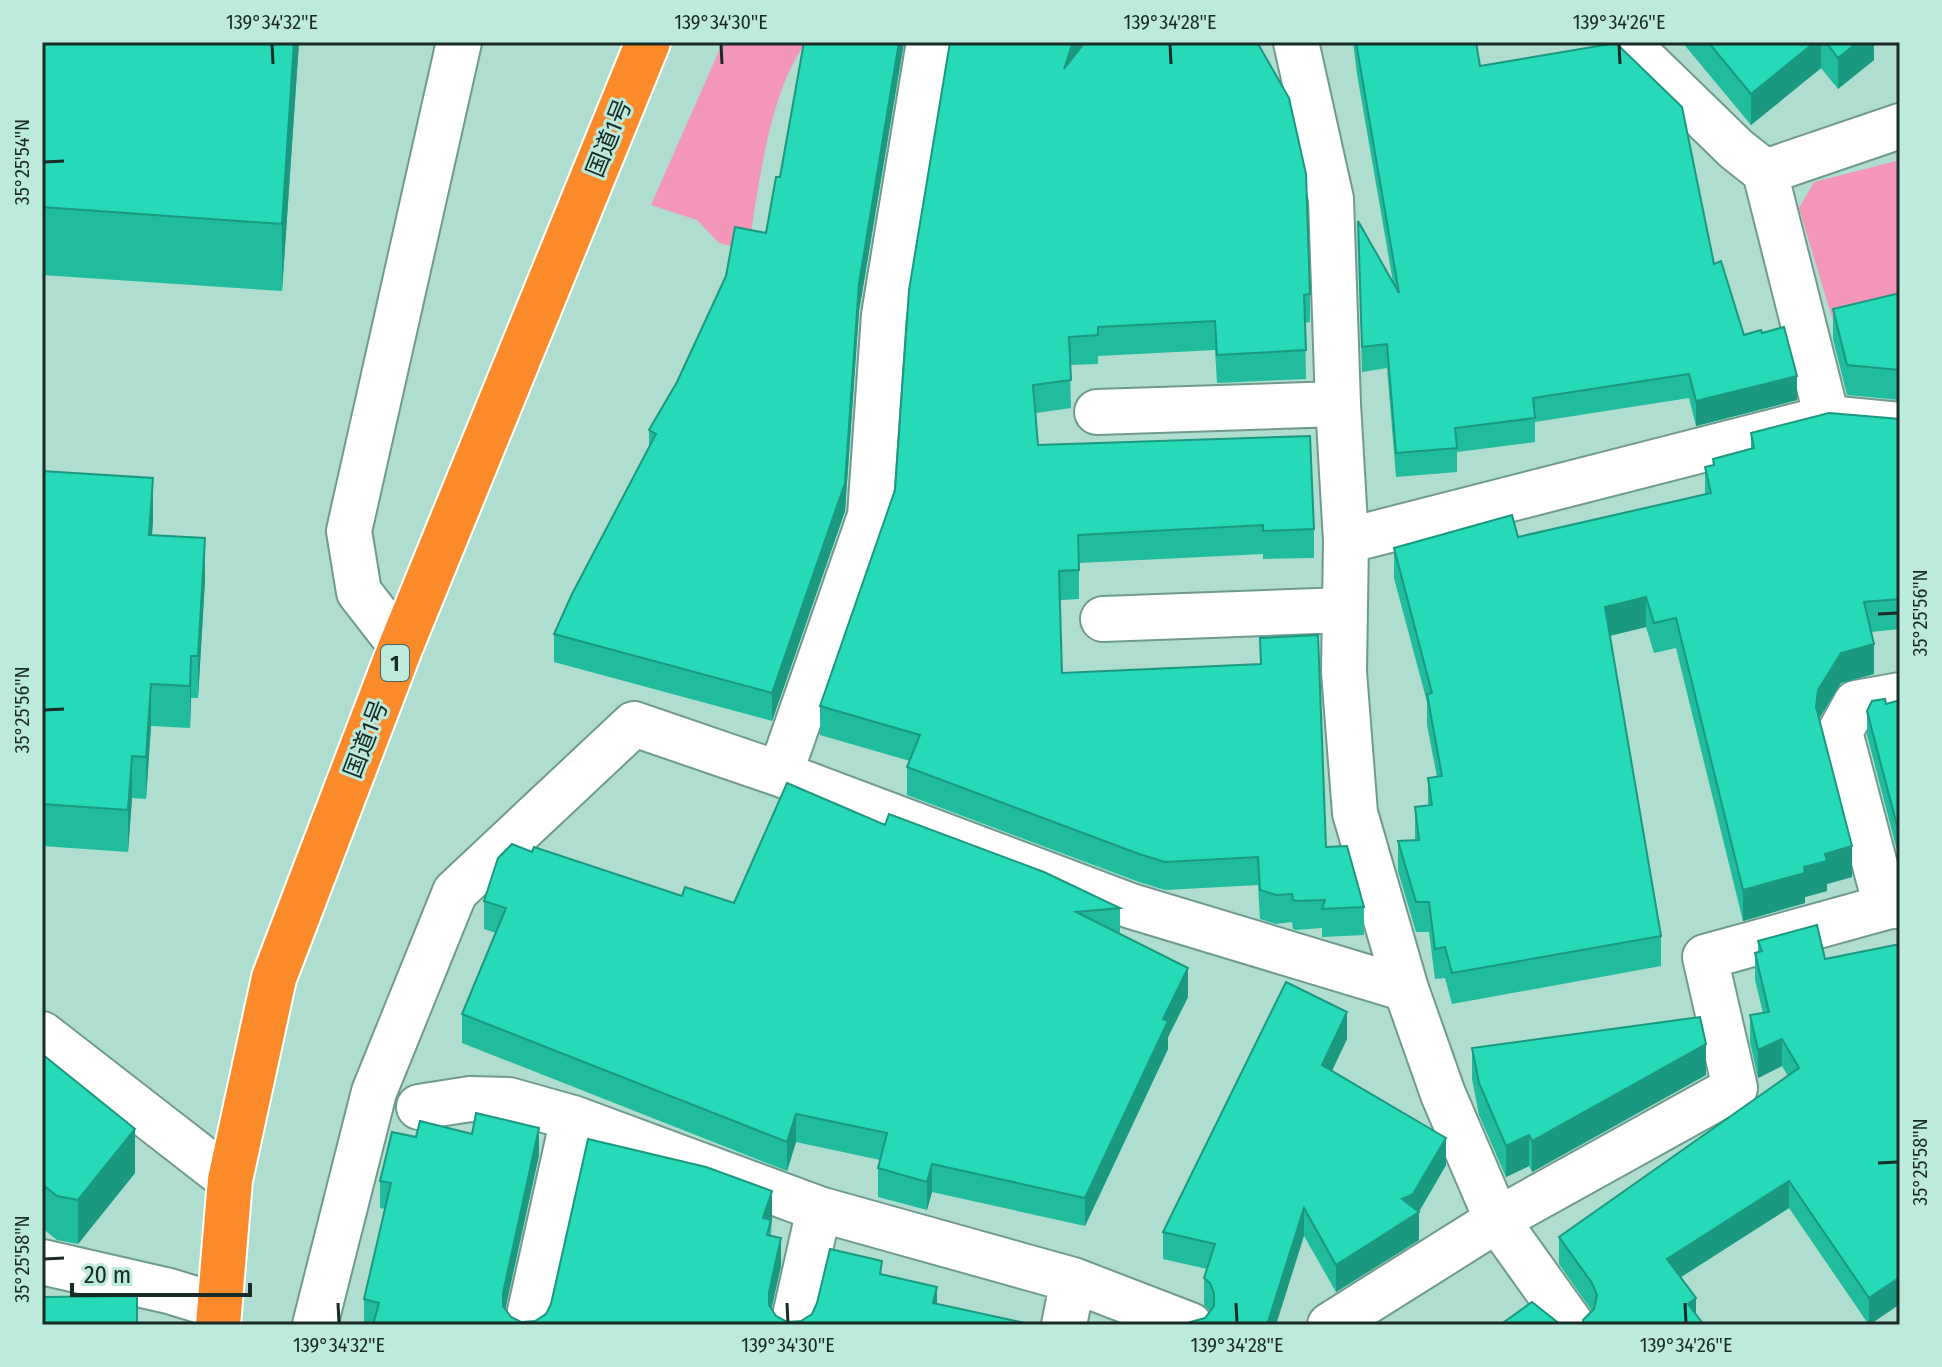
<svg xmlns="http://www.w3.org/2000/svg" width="1942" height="1367" font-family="'Fira Sans Condensed','Noto Sans JP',sans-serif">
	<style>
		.green { fill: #f396ba }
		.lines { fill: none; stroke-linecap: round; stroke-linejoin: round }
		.minor-casing { stroke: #6f9a8e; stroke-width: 48 }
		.highway-casing { stroke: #fff; stroke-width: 48 }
		.minor { stroke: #fff; stroke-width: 44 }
		.highway { stroke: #fb8b2a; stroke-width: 44 }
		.wall { fill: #21bb9d }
		.shaded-wall { fill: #1b9880 }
		.building { fill: #26d9b7; stroke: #1b9880; stroke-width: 2 }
		.ticks { fill: none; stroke: #192b26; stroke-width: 3 }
		.labels { text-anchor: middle; stroke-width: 6; stroke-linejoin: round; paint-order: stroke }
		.shield { fill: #bceadc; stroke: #4a645d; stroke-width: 2 }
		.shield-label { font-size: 22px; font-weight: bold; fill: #192b26 }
		.street-label { font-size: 24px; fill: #192b26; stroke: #bceadc }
		.neatline { fill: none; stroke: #192b26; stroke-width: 3 }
		.ticks-label { font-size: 20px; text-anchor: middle; fill: #192b26 }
	</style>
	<rect width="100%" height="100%" fill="#afddcf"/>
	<!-- green -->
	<path class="green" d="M723,42H807C769,89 758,191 748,251L719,243L697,220L651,205Z
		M1900,160V306L1834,324L1799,208L1814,182Z"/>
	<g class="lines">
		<defs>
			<path id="minor" d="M1296,42L1331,199L1338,404L1346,541L1344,672L1355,813L1406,989L1443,1094L1497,1220L1572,1325
				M1626,42L1736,149L1765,172
				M1097,412L1338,404
				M1827,418L1765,172L1900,126
				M1346,541L1827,418L1900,425
				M1103,619L1343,610
				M401,646L359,592L349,531L459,42
				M780,774L870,516L884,315L929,42
				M1886,907L1840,732L1856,703L1900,695
				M42,1034L230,1180
				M419,1107L470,1099L509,1100L573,1118L819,1209L1073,1280L1190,1325
				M42,1262L169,1291L218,1306
				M315,1325L374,1092L455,892L634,724L780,774L1131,906L1406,989
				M527,1325L573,1118
				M793,1325L819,1209
				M1064,1325L1073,1280
				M1330,1325L1497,1220L1735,1088L1705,957L1886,907L1900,905"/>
			<path id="highway" d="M218,1325L230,1180L274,978L401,646L648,42"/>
		</defs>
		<!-- minor casing -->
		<use href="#minor" class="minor-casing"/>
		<!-- highway casing -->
		<use href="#highway" class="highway-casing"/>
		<!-- minor -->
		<use href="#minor" class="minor"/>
		<!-- highway -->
		<use href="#highway" class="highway"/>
	</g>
	<!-- wall -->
	<path class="wall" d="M42,42H299L282,291L42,275Z
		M804,42H904L859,311L845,511L772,721L554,662V634L649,448V430L766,233L780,177Z
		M1353,42H1476L1480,66L1714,264L1744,335L1797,400L1696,426L1689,398L1535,422V442L1457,452V472L1396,477L1387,368L1362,372L1358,221L1393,282L1357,74Z
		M1682,42H1874V60L1838,89L1821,68L1751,125Z
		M1080,49L1310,294V322L1305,323L1306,379L1217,383L1215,350L1098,356V364L1070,365L1071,408L1036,413L1038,445L1314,529V558L1263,559V554L1079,563V599L1060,600L1062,673L1260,664V638L1326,847L1364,907V935L1322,937V928L1296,930L1293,929L1292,922L1276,924L1260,919L1258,885L1165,890L1139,882L907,795V767L910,761L820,735V706L895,490Z
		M1900,293V400L1847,395L1833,339V309Z
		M1900,419V629L1871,632L1874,674L1841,683L1819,719L1852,877L1827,884V891L1805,897V903L1743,921L1676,648L1654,653L1646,627L1609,636L1661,936V966L1452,1004L1445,978L1435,979L1429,932H1416L1398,871V841L1415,840V807L1428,805V778L1437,777L1427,725V702L1394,578V548L1518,537L1705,494V467L1713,465V459L1751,448V433Z
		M42,471L153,520L152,535L205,580L198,698H191L190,728L151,726L146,799L132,798L128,852L42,846Z
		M1900,700V862L1867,735V711Z
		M885,825L1120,908V934L1188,997L1168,1037V1049L1085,1226L932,1192L927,1210L878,1197V1168L880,1160L796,1142L787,1171L462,1043V1014L496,933L484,929V901L532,852L682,896L734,903Z
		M1758,941L1900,1304L1869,1325L1789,1208L1681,1277L1696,1315L1704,1325H1583V1320L1592,1311L1559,1264V1237L1788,1076L1782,1066L1758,1078L1750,1042V1015L1763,1013L1755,980V953L1758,952Z
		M1347,1039L1332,1070L1446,1165L1419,1212V1240L1336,1292L1304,1236L1205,1318L1210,1311L1204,1305V1278L1207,1269L1163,1259V1232Z
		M1472,1048L1706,1075L1532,1172L1529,1166L1506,1177L1479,1115L1472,1079Z
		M42,1054L135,1173L78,1244L57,1240L42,1228Z
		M416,1137L539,1155L505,1308L511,1317L521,1322L535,1321L772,1218L771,1236L781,1266L771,1308L776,1316L787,1322L801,1321L882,1274L937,1304L1034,1325H364V1299L385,1209L380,1208V1181Z"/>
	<!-- shaded-wall -->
	<path class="shaded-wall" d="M294,42H299L282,291V224Z
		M899,42H904L859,311L845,511L772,721V693L859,283Z
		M1073,42H1082L1064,98V69Z
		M1815,42H1821V68L1751,125V94Z
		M1858,42H1874V60L1838,89V58Z
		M1797,376V400L1696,426V401Z
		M153,478V520L149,577V535Z
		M205,538V580L198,698V656Z
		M1646,597V627L1605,637V607Z
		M1874,644V674L1841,683L1818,720L1816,707L1818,690L1841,653Z
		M191,656V698L190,728V686Z
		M151,684V726L146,799V757Z
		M132,756V798L128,852V810Z
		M1852,846V877L1827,884V891L1805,897V903L1743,921V890L1804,867L1825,854Z
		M1188,968V997L1168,1037V1049L1085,1226V1198L1163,1019Z
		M1347,1012V1039L1322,1092V1065Z
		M1782,1039V1066L1758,1078V1050Z
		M1706,1044V1075L1532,1172V1141Z
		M796,1114V1142L787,1171V1142Z
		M539,1128V1155L503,1320V1293Z
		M135,1129V1173L78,1244V1200Z
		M1529,1135V1166L1506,1177V1146Z
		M1446,1138V1165L1418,1213L1419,1212V1240L1336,1292V1265L1402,1199Z
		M932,1164V1192L927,1210V1182Z
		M1789,1181V1208L1667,1286V1259Z
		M772,1191V1218L763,1245V1218Z
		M1304,1208V1236L1276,1325H1267Z
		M781,1238V1266L769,1320V1292Z
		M1900,1277V1304L1869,1325V1298Z
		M937,1287V1314L933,1303Z
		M1696,1298V1325L1688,1304Z"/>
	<!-- building -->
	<path class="building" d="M42,42H294L282,224L42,207Z
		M804,42H899L859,283L845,483L772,693L554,634L572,594L656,434L649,430L677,382L726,276L735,227L766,233L776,177H780Z
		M950,42H1073L1064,69L1085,42H1257L1289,98L1306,174L1310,294L1304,295L1306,350L1217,355L1215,321L1098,327V335L1069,337L1071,380L1033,385L1038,445L1310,436L1314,529L1263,531V525L1078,535L1079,570L1059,571L1062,673L1261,664L1260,638L1318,635L1326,847L1347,846L1364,907L1322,909L1325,900L1296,901L1293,900L1292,894L1276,895L1260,890L1258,857L1165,862L1139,854L907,767L920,735L820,706L895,490L909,290Z
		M1356,42H1476L1480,66L1616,43L1682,107L1714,264L1721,261L1744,335L1761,330L1762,333L1784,327L1797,376L1696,401L1689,374L1533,398L1535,418L1455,428L1457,448L1396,453L1387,344L1362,347L1358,221L1399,293Z
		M1708,42H1815L1751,94Z
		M1826,42H1858L1838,58Z
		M1900,293V370L1847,365L1833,309Z
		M1829,413L1900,419V599L1864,602L1874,644L1841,653L1818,690L1816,707L1852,846L1825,854L1827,861L1804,867L1805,873L1743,890L1676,618L1654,623L1646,597L1605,607L1661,936L1452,973L1445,947L1435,949L1429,902H1416L1398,841L1419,840L1415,807L1432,805L1428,778L1442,776L1427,694L1432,693L1394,548L1512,515L1518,537L1711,493L1705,467L1714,465L1713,459L1754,448L1751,433Z
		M42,471L153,478L149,535L205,538L198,656H191L190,686L151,684L146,757L132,756L128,810L42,804Z
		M1885,699L1886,704L1900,700V837L1867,711L1872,701Z
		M787,783L885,825L889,814L1044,872L1120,908L1076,912L1188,968L1163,1019L1168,1021L1085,1198L932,1164L927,1182L878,1168L887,1133L796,1114L787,1142L462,1014L506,908L484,901L498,858L512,844L532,852L534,847L682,896L685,887L734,903Z
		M1817,925L1825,959L1900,944V1277L1869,1298L1789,1181L1667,1259L1696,1298L1688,1304L1704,1325H1585L1583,1320L1594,1309L1597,1295L1592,1283L1559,1237L1799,1068L1782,1039L1758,1050L1750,1015L1769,1012L1755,953L1762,951L1758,941Z
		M1286,982L1347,1012L1322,1065L1446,1138L1413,1194L1402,1199L1419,1212L1336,1265L1304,1208L1267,1325H1189L1190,1322L1205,1318L1214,1306V1293L1210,1283L1204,1278L1215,1244L1163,1232Z
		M1700,1017L1706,1044L1532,1141L1529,1135L1506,1146L1479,1083L1472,1048Z
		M42,1054L135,1129L78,1200L57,1196L42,1184Z
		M476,1113L539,1128L503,1293V1306L511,1317L521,1322L535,1321L546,1314L551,1304L588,1139L706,1167L772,1191L763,1218L771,1220L767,1235L781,1238L769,1292V1305L776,1316L787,1322L801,1321L812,1314L817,1303L830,1249L882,1261L880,1274L937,1287L933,1303L1034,1325H373L379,1303L364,1299L391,1183L380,1181L392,1132L416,1137L420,1121L472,1134Z
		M137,1296V1325H42V1297Z
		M1532,1302L1561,1325H1500Z"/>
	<!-- ticks -->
	<path class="ticks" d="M272,44L273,64M721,44L722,64M1170,44L1171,64M1619,44L1620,64M44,162L64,161M1878,614L1898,613M44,710L64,709M1878,1163L1898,1162M44,1259L64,1258M338,1303L339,1323M787,1303L788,1323M1236,1303L1237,1323M1685,1303L1686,1323"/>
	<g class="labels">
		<!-- shield labels -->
		<rect class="shield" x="381" y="645" width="28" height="36" rx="6"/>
		<g class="shield-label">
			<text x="395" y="671">1</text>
		</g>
		<!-- street labels -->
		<g class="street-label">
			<text transform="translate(609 138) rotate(-68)" y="8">国道1号</text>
			<text transform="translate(366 739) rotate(-69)" y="8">国道1号</text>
		</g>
	</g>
	<!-- border -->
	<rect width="1942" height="1367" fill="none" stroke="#bceadc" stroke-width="88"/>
	<!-- scale -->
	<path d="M72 1283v12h178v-12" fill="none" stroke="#192b26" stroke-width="4"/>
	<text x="84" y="1283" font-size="24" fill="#192b26" stroke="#bceadc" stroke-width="6" paint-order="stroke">20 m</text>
	<rect x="44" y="44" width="1854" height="1279" class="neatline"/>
	<g class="ticks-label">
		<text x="272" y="29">139°34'32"E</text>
		<text x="721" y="29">139°34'30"E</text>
		<text x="1170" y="29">139°34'28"E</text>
		<text x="1619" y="29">139°34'26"E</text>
		<text transform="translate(22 162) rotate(-90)" y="7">35°25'54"N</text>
		<text transform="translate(1920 613) rotate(-90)" y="7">35°25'56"N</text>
		<text transform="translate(22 710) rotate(-90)" y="7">35°25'56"N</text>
		<text transform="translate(1920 1162) rotate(-90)" y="7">35°25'58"N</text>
		<text transform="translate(22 1259) rotate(-90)" y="7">35°25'58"N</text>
		<text x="339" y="1352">139°34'32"E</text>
		<text x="788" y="1352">139°34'30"E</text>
		<text x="1237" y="1352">139°34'28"E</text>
		<text x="1686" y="1352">139°34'26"E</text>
	</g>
</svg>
